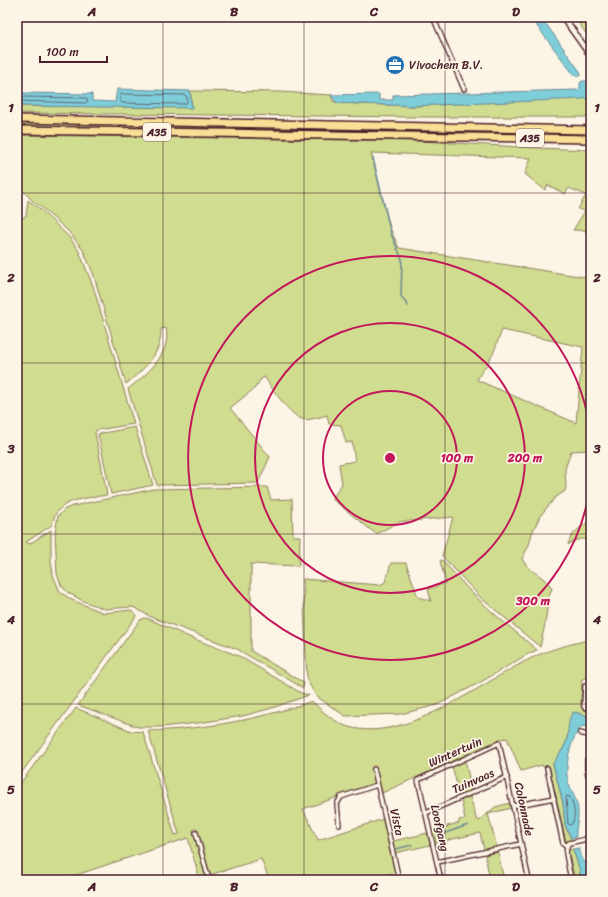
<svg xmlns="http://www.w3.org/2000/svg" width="608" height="897" font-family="Sriracha,sans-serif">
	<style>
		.green { fill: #d0dc8f; stroke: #8d7e5d; fill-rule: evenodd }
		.water { fill: #7eceda; stroke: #698894 }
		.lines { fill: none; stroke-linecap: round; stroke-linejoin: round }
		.shore { stroke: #5f6571; stroke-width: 1 }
		.stream { stroke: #698894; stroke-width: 1.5 }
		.street-casing { stroke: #4a1f2b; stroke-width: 6 }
		.secondary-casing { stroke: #4a1f2b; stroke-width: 8 }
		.highway-casing { stroke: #4a1f2b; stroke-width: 10 }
		.street { stroke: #fcf5e5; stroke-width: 3.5 }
		.secondary { stroke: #fcf5e5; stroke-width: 5 }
		.highway { stroke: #f9df96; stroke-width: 7 }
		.grid { fill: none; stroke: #4a1f2b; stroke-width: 1; stroke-opacity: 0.55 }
		.ring { fill: none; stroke: #c2185b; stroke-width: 2 }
		.labels { text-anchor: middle; stroke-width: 3.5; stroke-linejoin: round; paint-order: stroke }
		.shield { fill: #fcf5e5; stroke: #7f5f63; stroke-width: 1 }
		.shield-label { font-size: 11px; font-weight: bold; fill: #4a1f2b }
		.poi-label { font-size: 12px; fill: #4a1f2b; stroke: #fcf5e5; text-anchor: start }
		.street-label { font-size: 12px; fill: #4a1f2b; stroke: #fcf5e5 }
		.centre { fill: #c2185b; stroke: #fcf5e5; stroke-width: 2 }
		.ring-label { font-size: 12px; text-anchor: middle; font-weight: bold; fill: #c2185b; stroke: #fcf5e5; stroke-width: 3.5; stroke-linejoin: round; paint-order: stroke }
		.neatline { fill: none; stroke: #4a1f2b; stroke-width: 1.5 }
		.grid-label { font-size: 13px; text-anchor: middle; font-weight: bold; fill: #4a1f2b }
	</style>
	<rect width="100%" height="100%" fill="#fcf5e5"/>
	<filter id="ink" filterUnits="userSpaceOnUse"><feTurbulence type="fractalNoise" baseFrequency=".025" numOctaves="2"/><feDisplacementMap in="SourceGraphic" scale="8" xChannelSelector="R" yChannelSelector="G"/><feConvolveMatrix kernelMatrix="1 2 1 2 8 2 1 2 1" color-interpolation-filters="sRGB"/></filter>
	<g filter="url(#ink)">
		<!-- green -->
		<path class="green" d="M574,17H585L591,26V40Z
			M190,91L280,92L331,95L333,101L337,103L412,106L585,97L591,99V117H416L17,113V106L192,107Z
			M17,121L334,126V133L17,128Z
			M17,135L420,141L536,148L591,150V231L573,230L585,211L578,209L586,195L569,188L565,194L548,185L545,190L525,174L531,158L371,153L390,228L399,248L591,278V450L571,451L565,469L566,487L565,491L555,498L540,516L532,533L529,545L522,559C529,572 545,576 552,588L549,596L545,624L540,647L481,598L442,556L453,517L399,522L376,534L332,499L342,484L339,464L355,461L352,442L346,443L341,425L329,424L327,415C320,417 309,421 302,419C292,417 270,387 265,377L261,379L255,388L230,408L270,457L258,483L157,485L128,389C146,375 172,354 166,328L161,329C162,354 144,369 126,384L93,273L83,250L69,232L41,207L33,201L17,185ZM502,330L583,347L576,423L477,380L493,354Z
			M28,200L39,208L70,238L79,251L93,286L134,424L97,430L95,432L107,495C85,499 56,498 52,525L26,542L29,544L51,530V561L53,575L60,592L72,600L104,613L131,610L137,615L17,779V221L26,216Z
			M135,427L153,485L111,494L98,434Z
			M267,487L271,500L292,499L293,536H300L299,566L251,564V651L304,683L303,688L237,649L151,617L135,608L131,607L105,609L83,601L67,592L61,585L57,574L55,532L58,516L65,509L73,506L154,489Z
			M591,521V540C582,538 575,539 568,545C569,535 582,525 591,521Z
			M442,560L470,591L492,612L537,650L528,654L479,683L437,705L401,714L345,716L316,696L307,680L303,579L380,585L385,582L386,580L391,563H406L418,597L431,601L428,589L446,583L440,561Z
			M145,618L149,619L189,637L239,656L301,693L309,695L272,708L243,716L198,723L161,727H138L78,705L140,620Z
			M591,639V675L581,680C584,689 579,699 582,708L591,711V717L578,713H572L567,739L565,745L553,764L563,803L565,825L572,841L566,842L549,766L543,767L542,765L521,771L507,738L501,739L382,793L376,768L372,769L376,784L303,809L318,840L383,819L395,872L381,877L382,880H259L268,877L261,859L210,875L197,828L193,830L207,880H200L188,838L61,880H17V788L76,708L131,731L143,732L175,835L179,834L148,731C204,729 259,720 312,701C323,712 335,723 349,727C408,744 485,679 536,656C553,648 573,644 591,639Z
			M465,760L472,791L460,797L452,766Z
			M470,796L476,818L479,821L495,807L510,803L511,808L488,814L497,847L484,850L480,833L435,843L432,838V831L448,827L447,826L459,823V820L465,819L461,800Z
			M428,833L430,845L395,853L393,841Z
			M573,849L580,871V880H575L568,850Z
			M498,852L504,880H490L485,855Z"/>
		<!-- water -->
		<path class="water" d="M530,17H541L581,73L580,76L574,75Z
			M582,81H586L590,89L589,92L591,94L587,99L585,97L583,99L412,106L337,103L331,95L379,94V100H393V95L578,90L580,88V83Z
			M117,89L190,91L192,108L17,106V95L23,93L92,94V101L115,102Z
			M574,712L591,717V728L582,726C571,736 564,767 568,781C570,791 578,800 578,810C579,820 575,828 576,837L571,838L565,825L563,803L553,764C557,756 565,749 567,739C569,731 567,717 574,712Z
			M579,848L582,858L591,871V880H580V871L573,849Z"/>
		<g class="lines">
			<!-- shore -->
			<path class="shore" d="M122,94L185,95L187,97V102L185,104L122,103L120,101V95Z
				M24,97L86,98L88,101L86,103L19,101V98Z
				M567,796L570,797C574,805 577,818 571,825L568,824L566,798Z"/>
			<!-- stream -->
			<path class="stream" d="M373,158L391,234L402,259L401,296L408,306
				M437,836L468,825
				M396,849L412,845"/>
			<defs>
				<path id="street" d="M433,17L464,89
					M585,686L584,707L591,709
					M580,733L591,736
					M587,760V771L591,785
					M547,768L563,843L567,846
					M374,769L399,880
					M513,806L554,798
					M426,813L507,777
					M339,825L337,804L341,797L377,785
					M196,833L209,880
					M567,846L566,854L571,880
					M567,846L569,843L591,838
					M437,862L521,844
					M441,880L418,780L499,743L529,880
					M521,880L529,878"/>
				<path id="secondary" d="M563,17L591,56"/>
				<path id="highway" d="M17,119L591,130
					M17,130L591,139"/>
			</defs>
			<!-- street casing -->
			<use href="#street" class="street-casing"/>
			<!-- secondary casing -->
			<use href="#secondary" class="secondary-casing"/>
			<!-- highway casing -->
			<use href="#highway" class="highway-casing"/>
			<!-- street -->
			<use href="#street" class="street"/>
			<!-- secondary -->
			<use href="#secondary" class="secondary"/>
			<!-- highway -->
			<use href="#highway" class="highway"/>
		</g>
	</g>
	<!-- grid -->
	<path class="grid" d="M163,17V880M304,17V880M445,17V880M17,193H591M17,363H591M17,534H591M17,704H591"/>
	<!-- distance rings -->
	<g class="ring">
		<circle cx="390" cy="458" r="67"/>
		<circle cx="390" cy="458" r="135"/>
		<path d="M591 479A202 202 0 1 1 591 437"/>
	</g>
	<!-- icons -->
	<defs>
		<symbol id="office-disc" viewBox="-11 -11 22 22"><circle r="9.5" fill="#1f6fb2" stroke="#fcf5e5"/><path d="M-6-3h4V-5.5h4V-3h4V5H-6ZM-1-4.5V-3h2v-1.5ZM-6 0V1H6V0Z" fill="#fff"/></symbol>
	</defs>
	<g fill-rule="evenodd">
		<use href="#office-disc" x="384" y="54" width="22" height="22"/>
	</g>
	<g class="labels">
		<!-- shield labels -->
		<g class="shield">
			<rect x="143" y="123" width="28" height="18" rx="3"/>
			<rect x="516" y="129" width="28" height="18" rx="3"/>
		</g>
		<g class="shield-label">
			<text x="157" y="136">A35</text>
			<text x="530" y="142">A35</text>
		</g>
		<!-- poi labels -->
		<g class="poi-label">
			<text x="409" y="69">Vivochem B.V.</text>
		</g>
		<!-- street labels -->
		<g class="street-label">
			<text transform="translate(455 752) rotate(-24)" y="4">Wintertuin</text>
			<text transform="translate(473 781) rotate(-24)" y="4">Tuinvaas</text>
			<text transform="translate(524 809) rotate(78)" y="4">Colonnade</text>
			<text transform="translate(397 822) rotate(77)" y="4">Vista</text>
			<text transform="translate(440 828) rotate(77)" y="4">Loofgang</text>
		</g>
	</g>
	<circle cx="390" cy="458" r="6" class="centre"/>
	<g class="ring-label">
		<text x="457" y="462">100 m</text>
		<text x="525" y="462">200 m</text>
		<text x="533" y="605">300 m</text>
	</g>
	<!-- margin -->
	<rect width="608" height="897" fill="none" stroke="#fcf5e5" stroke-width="44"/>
	<!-- scale -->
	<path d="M40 56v6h67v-6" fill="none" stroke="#4a1f2b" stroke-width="2"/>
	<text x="46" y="56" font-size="12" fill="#4a1f2b" stroke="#fcf5e5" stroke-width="3" paint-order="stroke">100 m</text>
	<rect x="22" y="22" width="564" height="853" class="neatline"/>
	<g class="grid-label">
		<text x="92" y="16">A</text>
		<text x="234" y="16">B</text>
		<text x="374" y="16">C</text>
		<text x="516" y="16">D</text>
		<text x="11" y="112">1</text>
		<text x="597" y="112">1</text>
		<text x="11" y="282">2</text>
		<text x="597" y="282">2</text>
		<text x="11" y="453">3</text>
		<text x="597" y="453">3</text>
		<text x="11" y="624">4</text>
		<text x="597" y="624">4</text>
		<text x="11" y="794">5</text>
		<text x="597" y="794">5</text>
		<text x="92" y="891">A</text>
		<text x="234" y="891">B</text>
		<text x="374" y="891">C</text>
		<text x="516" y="891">D</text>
	</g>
</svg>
